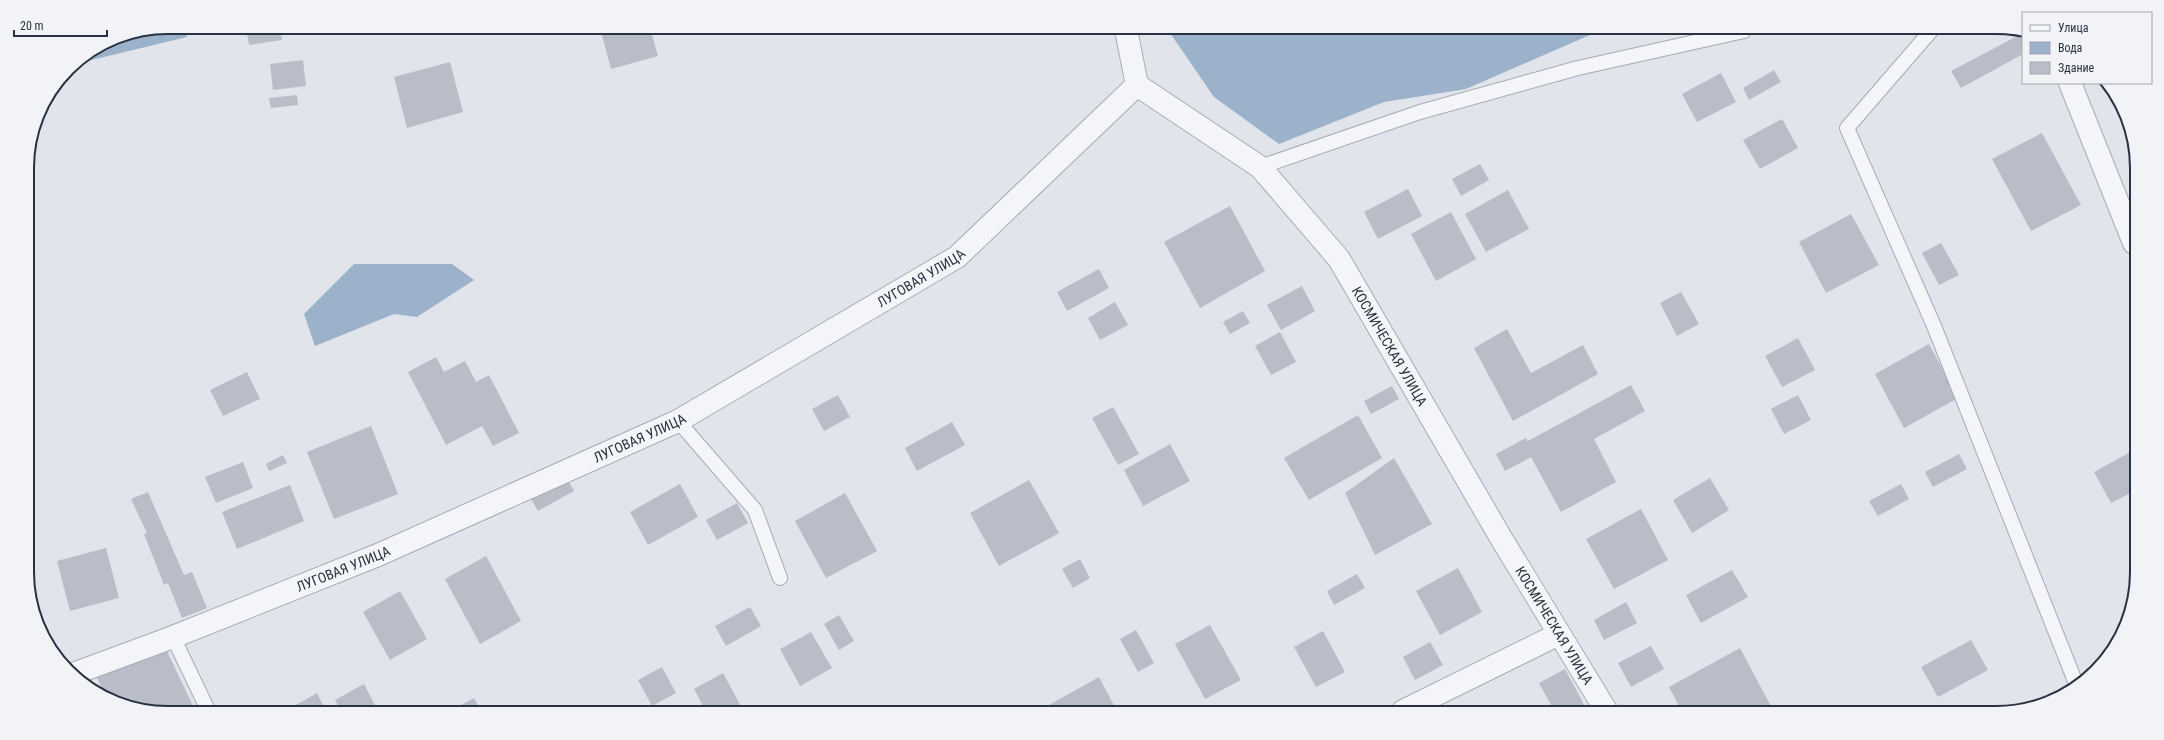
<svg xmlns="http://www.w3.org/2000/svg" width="2164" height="740" font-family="'Roboto Condensed',sans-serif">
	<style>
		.water { fill: #9cb1ca }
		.building { fill: #b8bdc7 }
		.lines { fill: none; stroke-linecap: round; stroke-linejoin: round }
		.service-casing { stroke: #a6abb4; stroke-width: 16 }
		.minor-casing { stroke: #a6abb4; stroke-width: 24 }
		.service { stroke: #f4f5f8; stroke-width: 14 }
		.minor { stroke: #f4f5f8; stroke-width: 22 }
		.labels { text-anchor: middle; stroke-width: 3; stroke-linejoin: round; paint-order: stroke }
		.street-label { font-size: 14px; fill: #293242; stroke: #f1f3f7 }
		.rim { fill: none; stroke: #293242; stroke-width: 2 }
	</style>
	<rect width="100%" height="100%" fill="#e1e4ea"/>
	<!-- water -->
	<path class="water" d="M168,27H184L187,37L79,63V62L115,38Z
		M1168,30L1599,31L1466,89L1384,102L1279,144L1214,97Z
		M354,264H452L474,280L417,317L394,314L315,346L304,314Z"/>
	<!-- building -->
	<path class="building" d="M246,27H280L282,40L249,45Z
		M600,28H650L658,56L611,69Z
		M2023,33V54L1961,88L1951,71Z
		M303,60L306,86L273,90L270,64Z
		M450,62L463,112L407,128L394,77Z
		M1774,70L1781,82L1749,100L1743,88Z
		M1721,73L1736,102L1697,122L1682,94Z
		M297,95L298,105L271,108L269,98Z
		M1782,119L1798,148L1760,169L1743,140Z
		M2042,133L2081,205L2031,231L1992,159Z
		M1480,164L1489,180L1461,196L1452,179Z
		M1408,189L1422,216L1378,239L1364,212Z
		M1508,190L1529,229L1486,252L1465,214Z
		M1230,206L1265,271L1200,308L1164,242Z
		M1451,212L1476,259L1436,281L1411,234Z
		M1851,214L1879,265L1826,293L1799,242Z
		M1941,243L1959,275L1939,285L1922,253Z
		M1099,269L1109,288L1067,311L1057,292Z
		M1302,286L1315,311L1281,330L1267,305Z
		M1681,292L1699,324L1677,336L1660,303Z
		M1115,302L1128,325L1100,340L1088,318Z
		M1243,311L1250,323L1230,334L1223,322Z
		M1507,329L1531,373L1583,345L1598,374L1513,421L1474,348Z
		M1280,332L1296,362L1271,375L1255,346Z
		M1798,338L1815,370L1782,387L1765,356Z
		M1929,344L1958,398L1904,428L1875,374Z
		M436,357L444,372L465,361L476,382L489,375L519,433L493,446L482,426L446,445L408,372Z
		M247,372L260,399L223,416L210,390Z
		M1631,385L1645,411L1594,439L1616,482L1561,512L1531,457L1505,471L1496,454L1526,438L1528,441Z
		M1392,386L1399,399L1371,414L1364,401Z
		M838,395L850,417L824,431L812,409Z
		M1798,395L1811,420L1784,434L1771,409Z
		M1113,407L1139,454L1118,465L1092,418Z
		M1358,415L1382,458L1309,500L1284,458Z
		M952,422L965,445L917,471L905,448Z
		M371,426L398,494L334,519L307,452Z
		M1170,444L1190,481L1143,506L1124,470Z
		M2132,451L2133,492L2111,503L2094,472Z
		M1959,454L1967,469L1933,487L1925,472Z
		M283,455L287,463L269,471L266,464Z
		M1394,458L1432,524L1375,555L1345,493Z
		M243,462L253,488L216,503L205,477Z
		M1710,478L1729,510L1692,533L1673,500Z
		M567,479L574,491L538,511L531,499Z
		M1029,480L1059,533L999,566L970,513Z
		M680,484L698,517L648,545L630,512Z
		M1901,484L1909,499L1878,516L1869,501Z
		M290,485L304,521L237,549L222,512Z
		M148,492L184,575L192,572L207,608L182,618L168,583L164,585L144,534L147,533L131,499Z
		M845,493L877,551L826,578L795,521Z
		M737,503L748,523L717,540L706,520Z
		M1641,509L1668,560L1614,589L1586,539Z
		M106,548L119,598L70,611L57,561Z
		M486,556L521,621L480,644L445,579Z
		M1080,559L1090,578L1073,588L1062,569Z
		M1458,568L1482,612L1440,635L1416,591Z
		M1732,570L1748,597L1701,623L1686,595Z
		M1357,574L1365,588L1334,605L1327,591Z
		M400,591L427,639L390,660L363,612Z
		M1626,602L1637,623L1604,640L1594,620Z
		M750,607L761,626L726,646L715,626Z
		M839,615L854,641L839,650L824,624Z
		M1210,625L1241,680L1205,699L1175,644Z
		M1136,630L1154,663L1138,672L1120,639Z
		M1323,631L1345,672L1316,687L1294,647Z
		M811,632L832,668L800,686L780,649Z
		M1971,640L1988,670L1938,697L1921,667Z
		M1430,642L1443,665L1415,680L1403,657Z
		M164,645L194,708H132L106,697L97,678Z
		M1651,646L1664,669L1631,687L1618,663Z
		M1740,648L1774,712H1682L1669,687Z
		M662,667L676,693L652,706L638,680Z
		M1565,669L1588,712H1555L1539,683Z
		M723,673L743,710H705L694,689Z
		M1099,677L1117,711L1040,710Z
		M364,684L377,709H340L335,700Z
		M317,693L325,709H289Z
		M474,698L480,709H454Z"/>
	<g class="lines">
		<defs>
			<path id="service" d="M1930,32L1847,128L1934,326L2077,686
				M1260,167L1420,112L1578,68L1744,31
				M678,421L755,510L780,578
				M173,637L207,708"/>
			<g id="minor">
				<path id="s1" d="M1126,30L1137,85L1260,167L1339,259L1501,538L1607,712"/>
				<path d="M2070,83L2134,243"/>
				<path id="s2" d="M73,674L173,637L378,555L678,421L957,257L1137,85"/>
				<path d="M1403,711L1559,634"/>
			</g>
		</defs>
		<!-- service casing -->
		<use href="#service" class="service-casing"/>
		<!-- minor casing -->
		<use href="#minor" class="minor-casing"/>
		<!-- service -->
		<use href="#service" class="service"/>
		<!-- minor -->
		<use href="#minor" class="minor"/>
	</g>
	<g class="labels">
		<!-- street labels -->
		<g class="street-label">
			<text dy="5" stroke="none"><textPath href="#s2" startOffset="938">ЛУГОВАЯ УЛИЦА</textPath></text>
			<text dy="5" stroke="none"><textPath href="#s1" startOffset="426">КОСМИЧЕСКАЯ УЛИЦА</textPath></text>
			<text dy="5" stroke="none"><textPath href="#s2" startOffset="614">ЛУГОВАЯ УЛИЦА</textPath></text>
			<text dy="5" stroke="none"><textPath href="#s2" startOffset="290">ЛУГОВАЯ УЛИЦА</textPath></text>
			<text dy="5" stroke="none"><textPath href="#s1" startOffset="750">КОСМИЧЕСКАЯ УЛИЦА</textPath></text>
		</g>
	</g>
	<!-- crop -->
	<path d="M0 0H2164V740H0ZM168 34H1996A134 134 0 0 1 2130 168V572A134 134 0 0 1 1996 706H168A134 134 0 0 1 34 572V168A134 134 0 0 1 168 34Z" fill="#f1f3f7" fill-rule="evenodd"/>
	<path class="rim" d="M168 34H1996A134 134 0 0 1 2130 168V572A134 134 0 0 1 1996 706H168A134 134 0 0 1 34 572V168A134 134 0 0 1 168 34Z"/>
	<!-- legend -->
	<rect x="2022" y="12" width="130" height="72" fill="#f1f3f7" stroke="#a1a6af"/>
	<rect x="2030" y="25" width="20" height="6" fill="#f4f5f8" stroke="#a1a6af"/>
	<text x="2058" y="32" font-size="12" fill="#293242">Улица</text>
	<rect x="2030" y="42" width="20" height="12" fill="#9cb1ca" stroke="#a1a6af"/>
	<text x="2058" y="52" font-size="12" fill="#293242">Вода</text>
	<rect x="2030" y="62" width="20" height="12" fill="#b8bdc7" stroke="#a1a6af"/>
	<text x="2058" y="72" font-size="12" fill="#293242">Здание</text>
	<!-- scale -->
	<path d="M14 30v6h93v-6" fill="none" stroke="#293242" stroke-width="2"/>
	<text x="20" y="30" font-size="12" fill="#293242" stroke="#f1f3f7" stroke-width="3" paint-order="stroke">20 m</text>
</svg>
